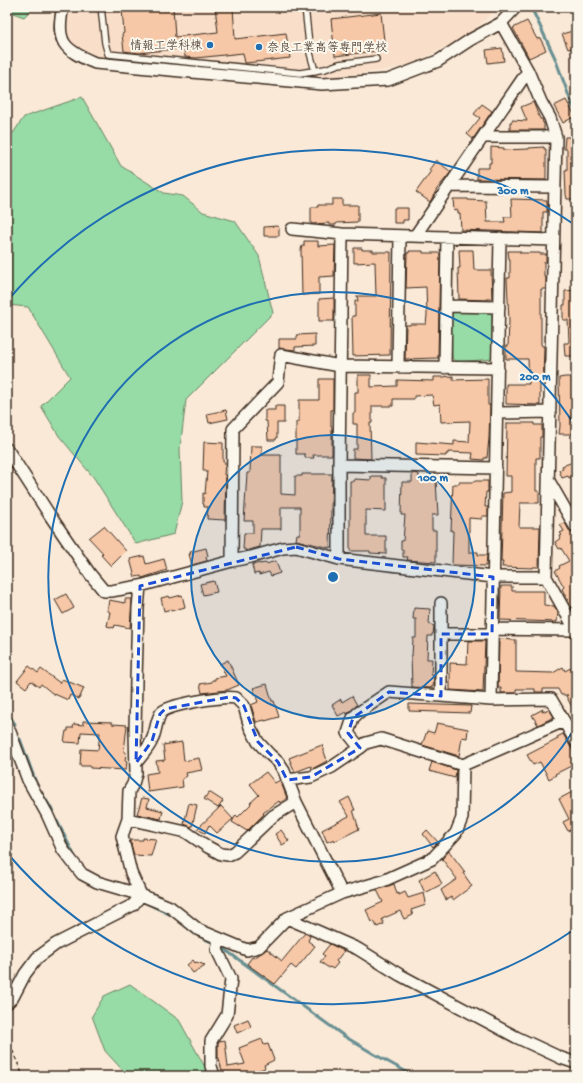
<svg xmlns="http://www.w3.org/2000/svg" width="583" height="1083" font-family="'Gochi Hand','Klee One',sans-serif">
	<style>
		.built { fill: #f9dfc9 }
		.green { fill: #97dba6; stroke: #698262 }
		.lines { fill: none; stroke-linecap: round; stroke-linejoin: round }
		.stream { stroke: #678f92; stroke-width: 3 }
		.building { fill: #f7c8a7; stroke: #3b2a1e }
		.service-casing { stroke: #3b2a1e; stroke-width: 8 }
		.minor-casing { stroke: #3b2a1e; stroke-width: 14 }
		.path { stroke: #3b2a1e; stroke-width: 1.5; stroke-dasharray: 4 3; stroke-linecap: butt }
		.service { stroke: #fbf7ec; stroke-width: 5.5 }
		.minor { stroke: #fbf7ec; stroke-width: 11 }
		.marked { fill: none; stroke: #1d4ed8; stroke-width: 3; stroke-dasharray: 8 5; stroke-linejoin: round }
		.ring { fill: none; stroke: #1f6fb2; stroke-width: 2 }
		.poi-dot { fill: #1f6fb2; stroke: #fbf7ec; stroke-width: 1.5 }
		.labels { text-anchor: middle; stroke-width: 4; stroke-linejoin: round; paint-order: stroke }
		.poi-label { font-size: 12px; fill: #3b2a1e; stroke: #fbf7ec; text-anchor: end }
		.centre { fill: #1f6fb2; stroke: #fbf7ec; stroke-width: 2 }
		.ring-label { font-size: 12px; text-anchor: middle; font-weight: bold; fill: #1f6fb2; stroke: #fbf7ec; stroke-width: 4; stroke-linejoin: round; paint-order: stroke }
	</style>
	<rect width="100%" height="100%" fill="#fae9d7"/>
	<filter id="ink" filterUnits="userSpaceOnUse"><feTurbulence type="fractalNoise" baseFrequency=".025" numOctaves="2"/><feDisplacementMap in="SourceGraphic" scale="8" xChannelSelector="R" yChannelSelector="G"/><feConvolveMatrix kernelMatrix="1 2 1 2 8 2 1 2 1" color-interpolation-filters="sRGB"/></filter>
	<g filter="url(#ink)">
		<!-- built -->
		<path class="built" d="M67,7H498L469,35L414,63L386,70L310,80L231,70L107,61L88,58L78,52L64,35Z"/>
		<!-- green -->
		<path class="green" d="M7,7H34L24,17L7,11Z
			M82,97L121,166L164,193L183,196L203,212L235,221L259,256L273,313L186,400L180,449L182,501L174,534L136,544L94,478L59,436L41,406L70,377L28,307L7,305V142L24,117Z
			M457,310L492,313L493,359L456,362L452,358L451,314Z
			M130,984L179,1020L210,1076H128L105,1051L92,1016L104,996Z"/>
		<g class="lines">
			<!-- stream -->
			<path class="stream" d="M531,7L555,58L570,99L576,112
				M576,415V416
				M7,715L11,718L15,724
				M20,739L38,788
				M41,792L53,811
				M57,821L75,857
				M146,903L175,917
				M186,926L195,934L215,944
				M220,946L344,1036L374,1054L412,1075L423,1076"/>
		</g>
		<!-- building -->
		<path class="building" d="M146,7H173L175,37L218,32L215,7H233L235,39L286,33L290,58L246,63H245L243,53L196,58L185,57L184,48L139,53L124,51L122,34L124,33L122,9Z
			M381,13L385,50L335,56L331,19Z
			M527,21L537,39L540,38L546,50L529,58L513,28Z
			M576,30V47L568,49L562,34Z
			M502,48L504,61L488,63L486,50Z
			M566,100L575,116L563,123L554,106Z
			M533,102L540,119H542L543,123H544V130H510V122H512V120L527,121L521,107Z
			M482,104L492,111L473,139L467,134L480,118L474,114Z
			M565,137H576V199H567L566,195L565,170H567V149H564Z
			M491,147L504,148V150L529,149V148L544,147V149H546V180L477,179V168H489V163H491Z
			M436,160L451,172L437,189L430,202L416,192L431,171L429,170Z
			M332,199H342V205H358V222L336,223V225H329V223L311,224V207H318V205H332Z
			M453,199H468V200L486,201L487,222H505L504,217H512L511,199L547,200V212H543V233L461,230L460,213H458V210L454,211Z
			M394,208H408V220H403V223H394Z
			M277,226L279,228V236H264V227Z
			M304,241H318V246L335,245L334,276L319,277V294L302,295L301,250L302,246H304Z
			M354,248H362V250H373V252H391L390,355L353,356L352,316H355V301H358L357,296H376L375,262L354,263Z
			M459,250H473L474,270H491L492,299H487V300L459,299L458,268H460Z
			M409,251H423V253H439L440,254L438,358L405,359L406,325H410V324H426L427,315L426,287L406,288L407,253H409Z
			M508,251H520V253H540V254H546V262H544V277H546V289H541V344L542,346H544L543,382H540V405L506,404V384H529L528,359H506V346H508L509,322L507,278H510V259H509Z
			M576,290V356H565L564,343H568L569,341L568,320H563V305H565V291Z
			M334,298V321H319V299Z
			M315,334V346L295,347V350L279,348V339H297V335Z
			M358,375H371V387L397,386V380L434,381V377H443L453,376V380L488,379V405H490L489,438L487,458H484V460L472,459L473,453L448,452V454H446V456L416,455V442L454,445V441L469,442L470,421L441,422L440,404L434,405L432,395L414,396V399H393V406H372V423H370L371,459L353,458V449H357V424H353V413H355V392H358Z
			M565,377H576V389L573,390L574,434H559L560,426L559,378Z
			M319,379H333V410H331V427H332V455H313L314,458H305V454H296V422H299V400H319Z
			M275,406H284V423H277V438H276V440H268L267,421H265V410H275Z
			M226,410L228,419L209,423L207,414Z
			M507,423H534V425H542V437H540V458H536V491H539V503H520L519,527H540L539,567H533V568L502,567L503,562H501L503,493L511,492V476H506Z
			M204,442L223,443V462H225L224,475H226L225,520L207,519L208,507H204V504H203V493L205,494L207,471H203Z
			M251,446H262V455H281V494L295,495V476H302V474H332L330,548L296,540L297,534H300V507H281V529H261L260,547L245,551V549H243L244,533H253V521H244L247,473H250Z
			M576,461V475L569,478L568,476L562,478L559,470L563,469L562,466Z
			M412,473L419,474V480H436L438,515H432V530H436V562L407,560L408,557H403V550H401V541H403L405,515H401L402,482H412Z
			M371,476H382V478H386V511L366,510V536H386V554L370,553V551H350V481H354V479L371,480Z
			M474,481H488V492H486L485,507H488V516H482V519L469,518V552H478V555H487L486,566L452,565L453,531H451L453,484H459V482H474Z
			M565,523L570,532L576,536V575L572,568L571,569L576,578V616L562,589L564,587L555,571L560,568L559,566L569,561L561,548L559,549L555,542L561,538L560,536L562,535L560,533L564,531L560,525Z
			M104,526L126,551L111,566L101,555L103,553L89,538Z
			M206,548L208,556L206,557L207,561L192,565L189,554H191L190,552Z
			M144,556L146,564L164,559L167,570L142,578L141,576L135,577L130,559Z
			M276,561L280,573L271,576L269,572L259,575V573L254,574L252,565L260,563V564L265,563L266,564Z
			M214,581L217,592L203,595L200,584Z
			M501,586H512V591H544V605L554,606L558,612L557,622L500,620Z
			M66,594L74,608L63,614L55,600Z
			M182,595L185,607L171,611V609L164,611L161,598L169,596L170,598Z
			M125,599H132L130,628L115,625L114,628L107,626L110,612L107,611L109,600L125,603Z
			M414,608L430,609L429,624L434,626L433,634H432V636H428L427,659H432L431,675H434L433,687H431V688L412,687L411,656H412L413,638H416V619H413Z
			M499,639L516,640V672L553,673L563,667L565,671L576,665V714L566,696L568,695H561L558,689H543V692H535V689H516V693H501V688H498Z
			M468,641H485L483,692L450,690V663L467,664Z
			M228,660L239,685L227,690L202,693L200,684L212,682V680H215V678L226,676L220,664Z
			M29,666L38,673L41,669L60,683L62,679L84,688L79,699L70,695L68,700L52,693L41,684L39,687L31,681L26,688L17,681Z
			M267,684L272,701H274L279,717L265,721V720L256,722L251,705L258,702L253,688Z
			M352,696L357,705L347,714L346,712L338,716L332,705L341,699L342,702Z
			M409,704L471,706L470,713L409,711Z
			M543,709L542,712L549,709L554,717L538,725L532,715Z
			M83,721L112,722V724L127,725L124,752H126L125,761H127L126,770L90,768V766H80L81,749L98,750L100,733L81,732L80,743L64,742L66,731H68V728H73L74,724L83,725Z
			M437,723L468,729L467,738L462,737L459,756L422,745L427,731L434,733Z
			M563,734L576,756V776L571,766L555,774L556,775L549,779L540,762L533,765L527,755L558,739L557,737Z
			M182,742L184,761L199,758L202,770L186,773L187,776L182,779L183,787L148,792L146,774L158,772L156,761L165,760L163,745Z
			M322,745L327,761L312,769L311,766L295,772L289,758Z
			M432,762L456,770L455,778L429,771Z
			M266,772L275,783L280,780L287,798L280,803L279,801L263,813L264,814L247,831L232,822L236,815L238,817L251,804L250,803L259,795L250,784Z
			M576,790V832L574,828L568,831L563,822L569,819L559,799Z
			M209,792L223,801L218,808L204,799Z
			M349,797L355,810H353L359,829L335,841L334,839L327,842L322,830L349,816L340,802Z
			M142,798L149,799L147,807L163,811L161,819L137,814Z
			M189,803L197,805L192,827L184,824Z
			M221,806L233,819L217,833L209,825L205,833L197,829Z
			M281,830L289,841L282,845L275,834Z
			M427,830L438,842L433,847L423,834Z
			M143,838L156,839L151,856L134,855L130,840H143Z
			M449,851L465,872L463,873L472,886L453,900L451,897L446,900L441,890L457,879L442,859Z
			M435,871L442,884L425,893L419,880Z
			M394,884L397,894L399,893V895L405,892L408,898L424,893L426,902L425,903L426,905L411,910L413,915L404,919L400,911L382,919L384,924L377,927L374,921L372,922L366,910L383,902L377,890Z
			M305,933L310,936L308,941L315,946L296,969L291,965L275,984L247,964L252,957L254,958L267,949L282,961Z
			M330,944L344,951L336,961L338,963L333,969L330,967L329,968L320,962L325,956L322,954Z
			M193,960L195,963L196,962L205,965L193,973L187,965Z
			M248,1019L251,1027L237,1033L234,1025Z
			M262,1039L264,1045L268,1044L274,1060L264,1065L265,1068L251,1073V1071L229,1076H223L219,1058H218V1043L219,1041L225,1040L228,1067L245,1064L239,1048Z"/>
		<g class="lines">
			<defs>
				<path id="service" d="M101,7L105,43L108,54L300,73L325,69L339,64L376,59
					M305,7L310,53L315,71"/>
				<path id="minor" d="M63,7C55,42 64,50 95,63L322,84L388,80L438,61L470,40L501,23L516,7
					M501,23L528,71L541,102L550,118L556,137L546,577L576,631
					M483,137H556
					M449,186L555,187
					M292,229L342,234L553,240
					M415,236L528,71
					M446,306L499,307
					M398,367L400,236
					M445,368L447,237
					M497,413L549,412
					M7,449L49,514L90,574L104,591H111L140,586L232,561L251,557L283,548L296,547L339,559L493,577H546
					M339,465L496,468
					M549,481L576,528
					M339,559V465L342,234
					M232,561L233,429L278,382L280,362L281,355L340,366L498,368
					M140,586L138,608L136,680L135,731L136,773L133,784L129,791L128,819L122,836L131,873L141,895
					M492,629L576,630
					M441,634H492
					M441,696V603
					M491,700L500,238
					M7,724L28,780L47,814L63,850L82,874L97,882L141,895L170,907L199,930L247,950L259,947L287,918L342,893L383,881L432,859L456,833L462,818L463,765
					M360,748L366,743L381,739L463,765L564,721
					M136,763C141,756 149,748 152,740C156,732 156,720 161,713C167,704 224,696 236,698L244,706L250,727L258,742L269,754L278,762L284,771L296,802L342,893
					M287,780L311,777L332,767L360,748L348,733L353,718L358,713L389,692L491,700L551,699L576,742
					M128,819L186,832L208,847L221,854L228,855L235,852L273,816L296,802
					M287,918L358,949L400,975L516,1037L561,1058L576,1063
					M7,1003L13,997L25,974L37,958L56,944L133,905L141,895
					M214,1076L211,1066V1041L227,1015L231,979L217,950L219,939"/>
			</defs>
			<!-- service casing -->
			<use href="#service" class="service-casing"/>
			<!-- minor casing -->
			<use href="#minor" class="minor-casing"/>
			<!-- path -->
			<path class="path" d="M7,1037L23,1076"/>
			<!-- service -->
			<use href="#service" class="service"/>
			<!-- minor -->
			<use href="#minor" class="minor"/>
		</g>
	</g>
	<!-- marked area -->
	<path class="marked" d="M296,547L339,559L493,577L492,634H441V696L389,692L353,718L348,733L360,748L311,777L287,780L278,762L258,742L244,706L236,698L229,697L165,709L160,714L152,741L136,763L140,586Z"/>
	<!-- distance rings -->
	<circle cx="333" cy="577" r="142" fill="#1f6fb2" fill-opacity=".12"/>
	<g class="ring">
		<circle cx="333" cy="577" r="142"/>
		<path d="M575 728A285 285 0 1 1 575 426"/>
		<path d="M575 929A427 427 0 0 1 8 854M8 300A427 427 0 0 1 575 225"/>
	</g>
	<!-- markers -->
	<g class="poi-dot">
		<circle cx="210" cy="45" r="4"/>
		<circle cx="259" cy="47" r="4"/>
	</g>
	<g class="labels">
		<!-- poi labels -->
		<g class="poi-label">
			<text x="202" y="49">情報工学科棟</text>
			<text x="267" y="51" text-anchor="start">奈良工業高等専門学校</text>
		</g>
	</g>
	<circle cx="333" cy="577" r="6" class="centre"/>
	<g class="ring-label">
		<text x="513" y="194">300 m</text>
		<text x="535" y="380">200 m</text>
		<text x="433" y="481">100 m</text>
	</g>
	<!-- margin -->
	<rect width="583" height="1083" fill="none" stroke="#fbf7ec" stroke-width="24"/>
	<rect x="12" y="12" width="559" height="1059" fill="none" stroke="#3b2a1e" stroke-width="1.5" filter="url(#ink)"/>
</svg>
